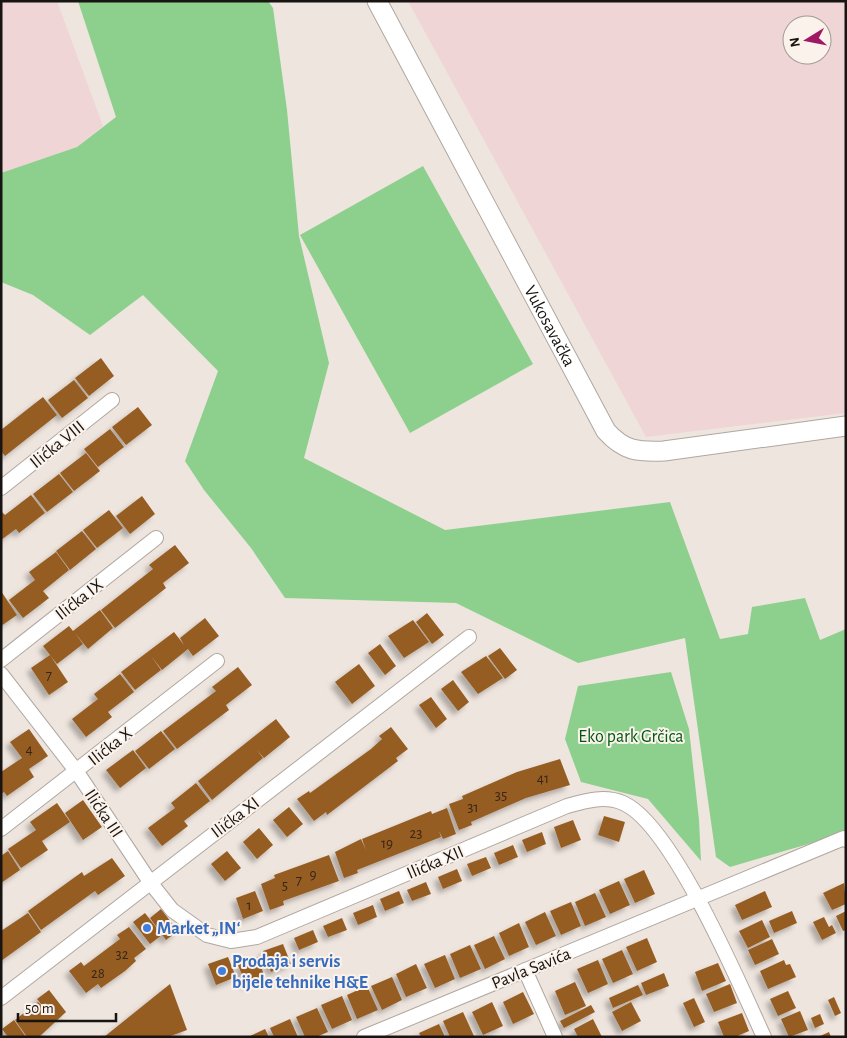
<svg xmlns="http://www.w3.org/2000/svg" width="847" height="1038" font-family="'Alegreya Sans',sans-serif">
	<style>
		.industrial { fill: #f0d5d6; fill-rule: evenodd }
		.green { fill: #8dd08d }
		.building { fill: #965d24; filter: url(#shadow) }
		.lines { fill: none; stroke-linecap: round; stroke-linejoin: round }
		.street-casing { stroke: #afa7a0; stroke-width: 16 }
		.secondary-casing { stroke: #afa7a0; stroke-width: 21 }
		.street { stroke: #fff; stroke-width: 14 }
		.secondary { stroke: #fff; stroke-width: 19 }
		.shop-dot { fill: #3f7fe0; stroke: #fbf2eb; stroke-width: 2 }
		.labels { text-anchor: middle; stroke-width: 4; stroke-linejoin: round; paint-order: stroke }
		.number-label { font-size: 15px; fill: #372616 }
		.street-label { font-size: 18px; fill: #171411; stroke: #fbf2eb }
		.park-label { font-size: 18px; fill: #015811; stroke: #fbf2eb }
		.shop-label { font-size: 18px; font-weight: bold; fill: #366cbe; stroke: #fbf2eb; text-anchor: start }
	</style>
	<defs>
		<filter id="shadow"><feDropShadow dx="-4.5" dy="4.5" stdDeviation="2.5" flood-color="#0004"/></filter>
	</defs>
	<rect width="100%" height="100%" fill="#eee5de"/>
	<!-- industrial -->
	<path class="industrial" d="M1,1H57L103,126L77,147L1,173Z
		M408,1H846V413L646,437ZM792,25H822V55H792Z"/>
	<!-- green -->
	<path class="green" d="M78,1H268L273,8L287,110L299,236L329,363L304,458L445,530L670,502L720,639L748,634L752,607L805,598L820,640L846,629V833L730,867L716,857L685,638L578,663L456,603L285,598L251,548L204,490L185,461L218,371L143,295L90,335L33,295L1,282V173L77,147L116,117Z
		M423,166L533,364L410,433L300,235Z
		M671,672L689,729L699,820L701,861L648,799L581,782L565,739L578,686Z"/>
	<!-- building -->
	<path class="building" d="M101,358L114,376L89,396L75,378Z
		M74,380L88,398L62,418L48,400Z
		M43,397L57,415L5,456L1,451V430Z
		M138,407L152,425L126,445L112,427Z
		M110,429L124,447L98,467L84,449Z
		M86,453L100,471L74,491L60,473Z
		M59,474L73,492L47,512L33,494Z
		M31,495L45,513L19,533L16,529L1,540V511L5,515Z
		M142,496L155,514L130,534L116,516Z
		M109,510L123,528L97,548L83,530Z
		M82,531L96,549L70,570L56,551Z
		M175,545L189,563L163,583L166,588L115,628L101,610L153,569L149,565Z
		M56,552L69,570L43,591L49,598L23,618L9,600L35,580L29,572Z
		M1,591L17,615L1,626Z
		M100,610L113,628L88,649L75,633L83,644L57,664L43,646L69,626L73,631Z
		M427,613L444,635L432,644L416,622Z
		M205,618L219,636L193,656L188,649L162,670L151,656L161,670L135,690L121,672L174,632L184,645L180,638Z
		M413,620L429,642L404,658L388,636Z
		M380,644L396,666L385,675L368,653Z
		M500,648L517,670L505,679L488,656Z
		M50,655L68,682L49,695L31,668Z
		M486,656L503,678L478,694L461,672Z
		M359,664L375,686L352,704L335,682Z
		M238,667L252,685L226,705L229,710L177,749L163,731L216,691L212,687Z
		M120,674L134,692L108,712L94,694Z
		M453,680L469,702L458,711L441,689Z
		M431,697L447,719L436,728L419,705Z
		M98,699L112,717L86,737L72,719Z
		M276,719L290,737L264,758L257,750L263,758L212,800L198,781Z
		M391,727L408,749L396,758L398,761L327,815L326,812L314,821L297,799L309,791L310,793L371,749L382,739L379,736Z
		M29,729L48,756L29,769L34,777L7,796L4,792L1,794V772L22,758L10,742Z
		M161,731L175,749L149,769L135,751Z
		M133,750L146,768L120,788L106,770Z
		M560,759L570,785L526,798L471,822L472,825L459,830L449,804L463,799L462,796L517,772Z
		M196,783L210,801L184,821L188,826L162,846L148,828L175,808L171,803Z
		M83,800L102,827L83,840L65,813Z
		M57,803L70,822L42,841L48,850L21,868L8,849L36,830L30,822Z
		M289,807L303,824L287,837L273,820Z
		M447,808L456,834L443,839L439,831L441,837L357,870L358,873L344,878L335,852L361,839L366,850L362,839L431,811L432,814Z
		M604,816L625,822L619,842L598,835Z
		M573,820L581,840L561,848L554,827Z
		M259,828L273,845L257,859L243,842Z
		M542,832L546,844L527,852L522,840Z
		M513,845L518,857L499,865L494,853Z
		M8,851L20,870L1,883V856Z
		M227,851L241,868L225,881L211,864Z
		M329,855L339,881L283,901L284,905L270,910L261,884L275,878L274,875Z
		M486,857L491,868L472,876L467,864Z
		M112,858L125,876L98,895L95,891L41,930L28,911L82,872L84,876Z
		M457,869L462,881L443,889L438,877Z
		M644,870L655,894L635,903L624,879Z
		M619,881L630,905L610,914L599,890Z
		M426,882L431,894L412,901L407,890Z
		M844,883L846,904L832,910L823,893Z
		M255,891L263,911L243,919L236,898Z
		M399,891L404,903L385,911L380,899Z
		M765,891L772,907L742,920L735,905Z
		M595,893L606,917L585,926L575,902Z
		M571,902L581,926L561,935L550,911Z
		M373,905L377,917L358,925L353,913Z
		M161,909L178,931L166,940L150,918Z
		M792,911L797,923L774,933L769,921Z
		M846,911V930L843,931L836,916Z
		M545,912L556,936L536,945L525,922Z
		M28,913L41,932L1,961V931Z
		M145,913L162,935L150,944L133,922Z
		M824,917L829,927L832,925L836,933L822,940L813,922Z
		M342,918L347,930L328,937L323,926Z
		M762,920L770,937L748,948L739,931Z
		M519,923L529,947L509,956L499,933Z
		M129,927L146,949L134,958L136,961L125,971L101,988L98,984L86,993L69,971L81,962L84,966L120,939L117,935Z
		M313,930L318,942L299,950L294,938Z
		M494,936L505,959L485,969L474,945Z
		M647,938L657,962L637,971L626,947Z
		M772,939L779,954L755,965L748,950Z
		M283,944L291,964L271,972L263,951Z
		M470,945L481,969L460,978L450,954Z
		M622,950L633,974L613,983L602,959Z
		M445,955L455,979L435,988L424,964Z
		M228,957L236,977L216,985L208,964Z
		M258,957L265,978L246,985L238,965Z
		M598,960L608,984L588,993L577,969Z
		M784,960L786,965L790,964L796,977L768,989L760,971Z
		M718,963L726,981L702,991L695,972Z
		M416,964L427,988L406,997L396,974Z
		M664,973L669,986L646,995L641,983Z
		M392,977L402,1000L382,1010L371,986Z
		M575,982L586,1006L565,1015L555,991Z
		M170,984L187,1030L168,1037H104Z
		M730,984L737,1003L714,1012L706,994Z
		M638,985L643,995L613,1008L609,998Z
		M367,986L378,1010L357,1019L347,995Z
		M49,990L66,1012L39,1037H27L15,1020L38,1002L46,1010L37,999Z
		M788,991L796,1008L778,1016L770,999Z
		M523,992L534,1014L513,1024L503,1002Z
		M342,996L352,1020L332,1029L321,1005Z
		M834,997L841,1013L835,1016L828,1000Z
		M694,998L705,1022L694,1027L683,1003Z
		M492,1002L503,1026L483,1035L472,1012Z
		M631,1002L641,1021L622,1031L612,1012Z
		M591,1005L595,1012L564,1028L560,1021Z
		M317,1008L328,1032L316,1037H305L296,1017Z
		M800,1011L808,1030L789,1037L781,1019Z
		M463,1012L474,1036L450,1037L443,1021Z
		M742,1013L749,1031L735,1037H724L718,1022Z
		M820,1014L824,1024L815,1028L811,1018Z
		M290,1019L298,1037H274L270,1028Z
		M593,1019L602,1037H578L574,1029Z
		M14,1020L26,1037H8L2,1029Z
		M439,1024L445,1037H421L419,1033Z
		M265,1029L269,1037H248Z
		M829,1032L831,1037H818Z"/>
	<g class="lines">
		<defs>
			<path id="street" d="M1,488L112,400
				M1,660L156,538
				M1,674L77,772L150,882L172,910L207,935L231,941L257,937L567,806C585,801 604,795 623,803C672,824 740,985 764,1037
				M1,829L217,661
				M525,970L555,1037
				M1,998L469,637
				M364,1037L844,838L846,840"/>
			<g id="secondary">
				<path id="s1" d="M377,1L606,431C624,451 637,452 664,451L846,426"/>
			</g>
		</defs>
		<!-- street casing -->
		<use href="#street" class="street-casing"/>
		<!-- secondary casing -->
		<use href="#secondary" class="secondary-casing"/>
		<!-- street -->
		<use href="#street" class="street"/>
		<!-- secondary -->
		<use href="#secondary" class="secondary"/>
	</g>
	<!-- markers -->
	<g class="shop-dot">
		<circle cx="147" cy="928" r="5"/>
		<circle cx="222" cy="971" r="5"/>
	</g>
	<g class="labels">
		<!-- number labels -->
		<g class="number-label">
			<text x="49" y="680">7</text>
			<text x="29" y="754">4</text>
			<text x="543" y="783">41</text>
			<text x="501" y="800">35</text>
			<text x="473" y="812">31</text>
			<text x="416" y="838">23</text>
			<text x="387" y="848">19</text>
			<text x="313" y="879">9</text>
			<text x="299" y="885">7</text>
			<text x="285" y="890">5</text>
			<text x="249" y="910">1</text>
			<text x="122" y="959">32</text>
			<text x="98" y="978">28</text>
		</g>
		<!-- street labels -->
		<g class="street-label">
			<text dy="6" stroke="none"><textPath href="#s1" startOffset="368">Vukosavačka</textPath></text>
			<text transform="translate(57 444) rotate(-39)" y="6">Ilićka VIII</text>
			<text transform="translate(79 599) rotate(-38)" y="6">Ilićka IX</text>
			<text transform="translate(110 746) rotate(-38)" y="6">Ilićka X</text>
			<text transform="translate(104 813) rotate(56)" y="6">Ilićka III</text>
			<text transform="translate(235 817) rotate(-37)" y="6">Ilićka XI</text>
			<text transform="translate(435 862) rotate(-23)" y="6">Ilićka XII</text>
			<text transform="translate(531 968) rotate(-22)" y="6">Pavla Savića</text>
		</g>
		<!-- park labels -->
		<g class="park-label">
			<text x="631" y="742">Eko park Grčica</text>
		</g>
		<!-- shop labels -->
		<g class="shop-label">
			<text x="157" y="934">Market „IN‘</text>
			<text x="232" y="967">Prodaja i servis<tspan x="232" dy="21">bijele tehnike H&amp;E</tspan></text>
		</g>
	</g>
	<!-- border -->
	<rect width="847" height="1038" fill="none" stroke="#171411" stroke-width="5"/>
	<!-- north arrow -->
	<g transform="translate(807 40) rotate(260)"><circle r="24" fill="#fbf2eb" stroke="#a09994"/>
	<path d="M0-4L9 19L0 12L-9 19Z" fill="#a01764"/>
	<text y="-8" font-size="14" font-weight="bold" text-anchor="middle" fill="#171411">N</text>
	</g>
	<!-- scale -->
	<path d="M18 1013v8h98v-8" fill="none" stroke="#171411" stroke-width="2.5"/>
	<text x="25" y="1013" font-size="15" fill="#171411" stroke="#fbf2eb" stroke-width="4" paint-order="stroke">50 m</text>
</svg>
